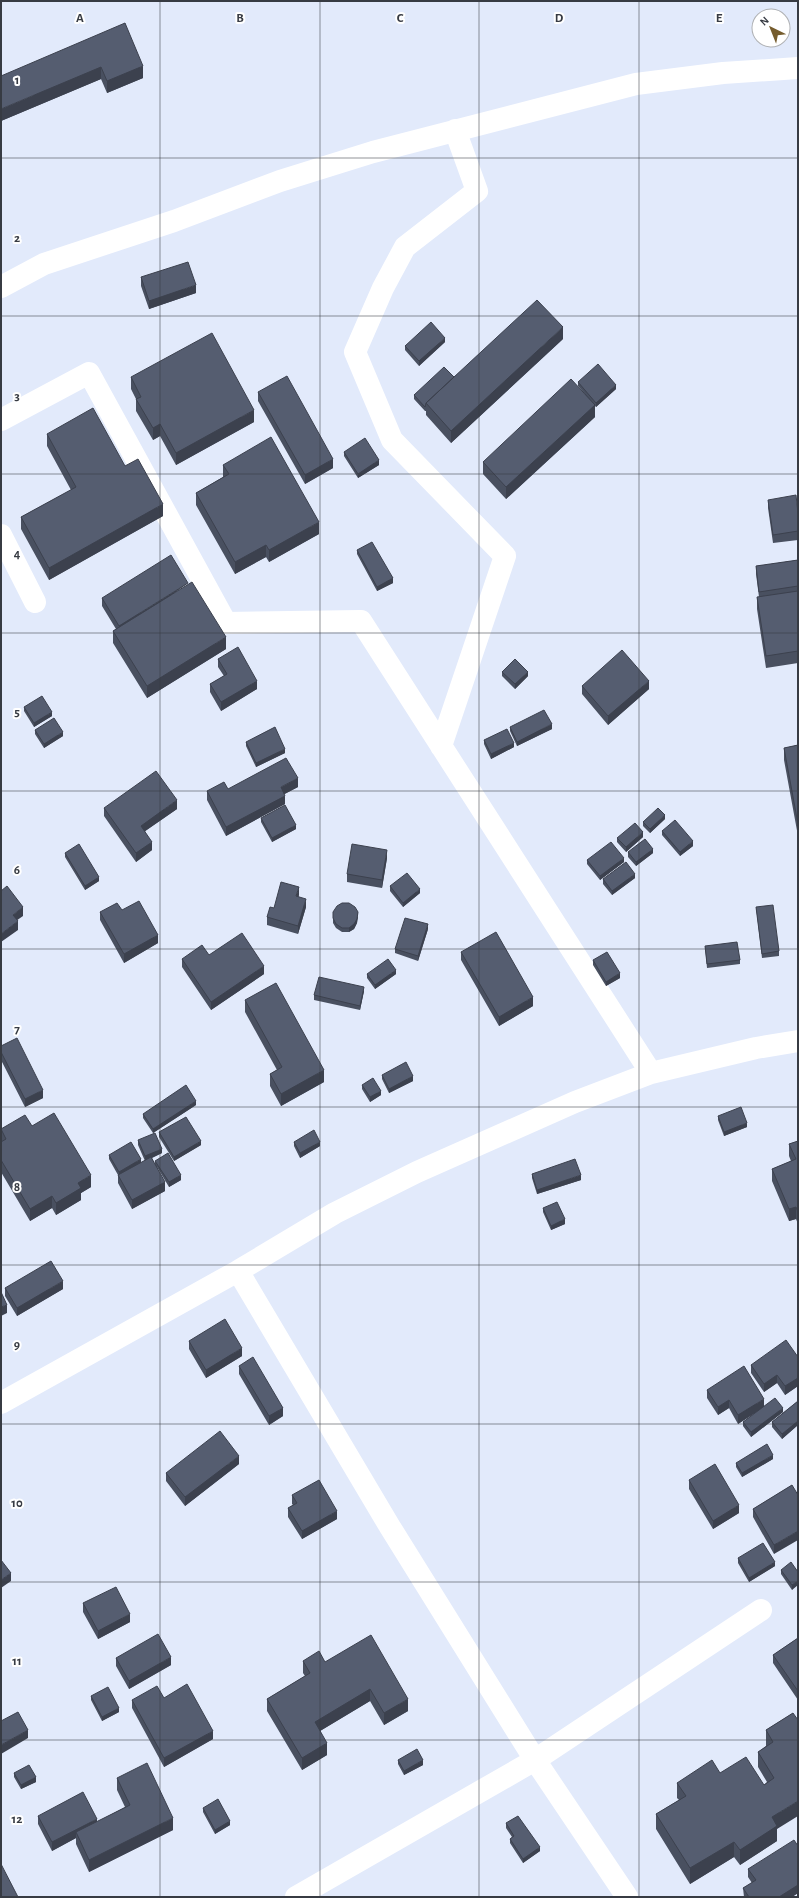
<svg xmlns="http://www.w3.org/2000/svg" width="799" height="1898" font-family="'Alegreya Sans',sans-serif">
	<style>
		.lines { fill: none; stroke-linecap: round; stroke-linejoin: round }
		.street { stroke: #fff; stroke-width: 22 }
		.wall { fill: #495060 }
		.shaded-wall { fill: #3c414e }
		.building { fill: #555d70; stroke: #3c414e }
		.grid { fill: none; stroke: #373b43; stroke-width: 1; stroke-opacity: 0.55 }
		.grid-label { font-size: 13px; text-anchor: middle; font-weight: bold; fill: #373b43; stroke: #fff; stroke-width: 4; stroke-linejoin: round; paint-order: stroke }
	</style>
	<rect width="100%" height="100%" fill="#e2eafb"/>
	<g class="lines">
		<!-- street -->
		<path class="street" d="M1,287L44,264L174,221L280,181L373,152L636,84L723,73L798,68
			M1,420L89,373L226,623L361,621L651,1073
			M1,535L35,602
			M441,746L505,556L392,440L355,352L383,288L405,247L477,191L455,130
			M238,1271L390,1527L535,1760L627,1897
			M1,1403L238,1271L335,1213L417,1172L575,1102L651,1073L756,1048L798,1041
			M296,1897L535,1760L761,1610"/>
	</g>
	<!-- wall -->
	<path class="wall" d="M125,23L143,78L107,93L101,79L1,121Z
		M141,277L196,293L149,309L141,286Z
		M563,339L451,443L426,415V411H425L414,399V395L454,377Z
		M445,342L419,366L405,350V346Z
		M131,377L254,422L176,465L160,436L153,440L136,411V399L131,389Z
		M578,382L616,389L596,407L595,406V417L506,499L483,474V462L585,394L578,386Z
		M258,392L333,468L305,484L258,401Z
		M47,434L125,466L163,516L49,580L21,529V517L71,490L47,446Z
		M344,452L379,465L358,478L344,456Z
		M223,465L319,534L269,562L266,557L235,574L196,505V493L223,477Z
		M768,500L798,513V540L773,543L768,508Z
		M357,550L393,583L377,591L357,554Z
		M798,560V663L766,668L757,609V597H759L756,574V566Z
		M102,598L226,649L147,698L113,643V631L116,629L102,606Z
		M218,659L257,689L221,711L210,692V684L224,676L218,667Z
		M502,672L528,676L515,689L502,676Z
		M582,686L649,689L608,725L582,694Z
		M24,707L52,716L34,727L24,711Z
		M510,727L552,729L517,746L510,731Z
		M35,730L63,736L44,748L35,734Z
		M484,740L514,747L491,759L484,744Z
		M246,742L285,753L256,767L246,746Z
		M798,745V836L784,760V748Z
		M298,787L284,794L285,804L226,836L207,800V791L228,789Z
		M104,808L177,809L145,831L152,850L136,862L104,816Z
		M261,818L296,829L272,842L261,822Z
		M665,819L650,833L643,826V822Z
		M662,831L693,846L680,856L662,835Z
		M643,837L626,852L617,842V838Z
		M628,852L653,853L636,866L628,857Z
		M65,853L99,881L85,890L65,857Z
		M387,858L382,888L347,882V874Z
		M587,860L624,862L600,880L587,864Z
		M635,878L612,895L603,884V879Z
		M390,886L420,893L403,907L390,891Z
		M299,895L298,897L306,907L298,934L267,925V917L274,908Z
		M756,907L779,951V956L762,958Z
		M122,910L158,943L124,963L100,920V912Z
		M358,917L357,923L354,929L349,932H342L336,928L333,923V918Z
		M428,929L418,961L395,953V949Z
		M705,946L740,960V964L707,968Z
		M461,952L533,1006L499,1026L461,960Z
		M209,955L264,974L211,1010L182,967V959Z
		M593,960L620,978L606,986L593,965Z
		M367,974H396L375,989L367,978Z
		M364,991L360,1010L314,1000V995Z
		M245,1000L324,1082L281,1106L270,1086V1074L277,1070L245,1012Z
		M1,1046L43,1098L25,1107L1,1060Z
		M382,1075L413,1081L389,1093L382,1079Z
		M362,1085L381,1095L370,1102L362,1089Z
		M196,1105L153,1133L143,1118V1114Z
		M718,1116L747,1127L724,1136L718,1120Z
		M32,1126L91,1187L81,1193V1200L56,1215L52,1208L30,1221L1,1172V1129Z
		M159,1132L201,1145L174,1161L159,1137Z
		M138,1140L162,1153L152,1158L155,1165V1161L181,1180L169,1187L157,1167L165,1191L132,1209L118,1183V1175L109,1159V1155L141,1163L145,1161L138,1145Z
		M798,1141V1224L796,1219L789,1221L772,1181V1169L791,1161L789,1156V1144Z
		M294,1142L320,1146L300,1158L294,1146Z
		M532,1174L581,1180L537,1194L532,1178Z
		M543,1208L565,1224L551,1230L543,1212Z
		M5,1288L63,1289L17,1316L5,1296Z
		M189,1341L242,1356L206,1378L189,1349Z
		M798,1357V1386L785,1395L777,1383L764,1392L751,1373V1365Z
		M239,1366L283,1416L269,1425L239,1374Z
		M707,1390L764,1406L783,1412L751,1437L743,1426V1422L758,1411L738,1424L729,1408L718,1415L707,1398Z
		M798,1401V1425L782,1439L772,1427V1422Z
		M773,1459L742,1477L736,1467V1463Z
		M239,1464L185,1506L166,1481V1473Z
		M689,1480L739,1513L713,1529L689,1489Z
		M792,1485L774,1554L753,1517V1509Z
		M292,1495L337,1519L302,1539L288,1517V1508L293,1505L292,1504Z
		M738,1558L775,1566L749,1582L738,1563Z
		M781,1570L798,1572L792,1590L781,1574Z
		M83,1603L130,1622L98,1639L83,1612Z
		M798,1638V1700L773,1663V1655Z
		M116,1658L171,1665L129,1689L116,1666Z
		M303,1661L325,1662L408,1711L384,1725L370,1701L320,1731L327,1755L302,1770L267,1711V1699L305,1676L303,1673Z
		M91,1696L119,1712L102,1721L91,1700Z
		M164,1698L213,1739L164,1767L132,1708V1700Z
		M793,1713L777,1829V1841L740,1865L734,1857L690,1884L656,1829V1814L679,1800L677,1798V1783L720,1773L764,1785L767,1782L758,1767V1752L766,1746V1730Z
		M398,1760L423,1765L404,1775L398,1764Z
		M14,1773L36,1782L21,1789L14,1777Z
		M117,1778L173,1830L89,1872L76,1844V1838L52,1851L38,1824V1816L97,1822L125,1807L117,1790Z
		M203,1808L230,1825L215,1834L203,1812Z
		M506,1823L540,1851L523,1863L510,1843V1839L512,1837L506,1828Z
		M798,1846V1893L792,1897H744L743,1888L752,1883L748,1877V1869Z"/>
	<!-- shaded-wall -->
	<path class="shaded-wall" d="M143,66V78L107,93V81Z
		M101,67V79L1,121V109Z
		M196,285V293L149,309V301Z
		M563,327V339L451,443V431Z
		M445,338V342L419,366V361Z
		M616,385V389L596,407V403Z
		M595,405V417L506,499V487Z
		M254,410V422L176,465V453Z
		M160,424V436L153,440V428Z
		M333,459V468L305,484V475Z
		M379,460V465L358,478V474Z
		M163,504V516L49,580V568Z
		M319,522V534L269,562V550Z
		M266,545V557L235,574V562Z
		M393,578V583L377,591V587Z
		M188,583L119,634V626Z
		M226,637V649L147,698V686Z
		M528,672V676L515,689V684Z
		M257,681V689L221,711V702Z
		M649,681V689L608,725V716Z
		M52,712V716L34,727V723Z
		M552,724V729L517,746V742Z
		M63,732V736L44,748V744Z
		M514,743V747L491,759V754Z
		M285,749V753L256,767V763Z
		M298,778V787L281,796V787Z
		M285,796V804L226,836V827Z
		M177,800V809L141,834V826Z
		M665,815V819L650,833V829Z
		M296,825V829L272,842V838Z
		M643,832V837L626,852V847Z
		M693,841V846L680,856V852Z
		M152,842V850L136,862V853Z
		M653,849V853L636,866V862Z
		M387,850V858L382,888V880Z
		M624,858V862L600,880V876Z
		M635,874V878L612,895V891Z
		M99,877V881L85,890V886Z
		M299,887V895L296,905V896Z
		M420,889V893L403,907V903Z
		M306,899V907L298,934V926Z
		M23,907V916L13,923V915Z
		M358,912L357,923L354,929L349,932V928Z
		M18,921V930L1,942V934Z
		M428,924V929L418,961V956Z
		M158,935V943L124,963V954Z
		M264,966V974L211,1010V1002Z
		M396,970V974L375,989V985Z
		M620,973V978L606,986V982Z
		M364,987V991L360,1010V1006Z
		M533,997V1006L499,1026V1017Z
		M324,1070V1082L281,1106V1094Z
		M413,1076V1081L389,1093V1089Z
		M43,1090V1098L25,1107V1099Z
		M381,1091V1095L370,1102V1097Z
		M196,1101V1105L153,1133V1129Z
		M747,1123V1127L724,1136V1132Z
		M201,1141V1145L174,1161V1157Z
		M320,1142V1146L300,1158V1153Z
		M162,1149V1153L145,1161V1156Z
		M141,1159V1163L119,1176V1172Z
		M91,1175V1187L81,1193V1200L56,1215V1203L78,1183Z
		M181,1175V1180L169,1187V1182Z
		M581,1175V1180L537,1194V1190Z
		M165,1182V1191L132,1209V1200Z
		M52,1196V1208L30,1221V1209Z
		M796,1207V1219L789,1221V1209Z
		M565,1219V1224L551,1230V1226Z
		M63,1281V1289L17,1316V1308Z
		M7,1305V1313L1,1316V1307Z
		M242,1348V1356L206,1378V1370Z
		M777,1375V1383L764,1392V1384Z
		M798,1378V1386L785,1395V1386Z
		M764,1399V1407L738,1424V1415Z
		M729,1400V1408L718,1415V1407Z
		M283,1408V1416L269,1425V1416Z
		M783,1408V1412L751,1437V1432Z
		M798,1421V1425L782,1439V1434Z
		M773,1455V1459L742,1477V1473Z
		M239,1456V1464L185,1506V1497Z
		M739,1505V1513L713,1529V1521Z
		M337,1511V1519L302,1539V1531Z
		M798,1531V1540L774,1554V1545Z
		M775,1562V1566L749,1582V1578Z
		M11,1573V1581L1,1588V1580Z
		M798,1581V1585L792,1590V1585Z
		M130,1614V1622L98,1639V1631Z
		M171,1657V1665L129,1689V1681Z
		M370,1689V1701L315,1734V1722Z
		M408,1699V1711L384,1725V1713Z
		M119,1708V1712L102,1721V1717Z
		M28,1730V1738L1,1754V1745Z
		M213,1731V1739L164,1767V1758Z
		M327,1743V1755L302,1770V1758Z
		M423,1760V1765L404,1775V1771Z
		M36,1777V1782L21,1789V1785Z
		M798,1801V1816L777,1829V1841L740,1865V1850L772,1817Z
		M173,1818V1830L89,1872V1860Z
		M97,1819V1827L76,1832V1838L52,1851V1842Z
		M230,1821V1825L215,1834V1830Z
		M734,1842V1857L690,1884V1868Z
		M540,1847V1851L523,1863V1859Z
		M798,1885V1893L792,1897H779Z"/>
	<!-- building -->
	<path class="building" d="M125,23L143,66L107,81L101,67L1,109V76Z
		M188,262L196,285L149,301L141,277Z
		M537,300L563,327L451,431L426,403Z
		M431,322L445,338L419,361L405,346Z
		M212,333L254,410L176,453L160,424L153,428L136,399L141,397L131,377Z
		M598,364L616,385L596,403L578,382Z
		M444,367L454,377L426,403L425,407L414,395Z
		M287,376L333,459L305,475L258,392Z
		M571,379L595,405L506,487L483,462Z
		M93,408L125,466L138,459L163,504L49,568L21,517L76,487L47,434Z
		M271,437L319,522L269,550L266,545L235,562L196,493L229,474L223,465Z
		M365,438L379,460L358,474L344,452Z
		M796,495L798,513V531L773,535L768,500Z
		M372,542L393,578L377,587L357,550Z
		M171,555L188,583L119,626L102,598Z
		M798,560V586L759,592L756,566Z
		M192,582L226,637L147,686L113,631Z
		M798,591V651L766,656L757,597Z
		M238,647L257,681L221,702L210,684L227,674L218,659Z
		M622,650L649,681L608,716L582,686Z
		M515,659L528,672L515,684L502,672Z
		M42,696L52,712L34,723L24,707Z
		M544,710L552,724L517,742L510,727Z
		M54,718L63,732L44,744L35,730Z
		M275,727L285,749L256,763L246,742Z
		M507,729L514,743L491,754L484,740Z
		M798,745V824L784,748Z
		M286,758L298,778L281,787L285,796L226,827L207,791L224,782L228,789Z
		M156,771L177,800L141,826L152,842L136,853L104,808Z
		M285,805L296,825L272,838L261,818Z
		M658,808L665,815L650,829L643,822Z
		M675,820L693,841L680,852L662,831Z
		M635,823L643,832L626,847L617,838Z
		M645,839L653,849L636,862L628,852Z
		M611,842L624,858L600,876L587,860Z
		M79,844L99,877L85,886L65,853Z
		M352,844L387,850L382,880L347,874Z
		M626,862L635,874L612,891L603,879Z
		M407,873L420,889L403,903L390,886Z
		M281,882L299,887L296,896L306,899L298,926L267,917L270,907L274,908Z
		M7,886L23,907L13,915L18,921L1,934V891Z
		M139,901L158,935L124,954L100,912L117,903L122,910Z
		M342,903H349L355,907L358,912L357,919L354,924L349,928H342L336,924L333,918V912L337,906Z
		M773,905L779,951L762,954L756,907Z
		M405,918L428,924L418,956L395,949Z
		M496,932L533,997L499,1017L461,952Z
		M242,933L264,966L211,1002L182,959L202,945L209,955Z
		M737,942L740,960L707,964L705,946Z
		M607,952L620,973L606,982L593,960Z
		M388,959L396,970L375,985L367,974Z
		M319,977L364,987L360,1006L314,995Z
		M276,983L324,1070L281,1094L270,1074L282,1067L245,1000Z
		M17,1038L43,1090L25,1099L1,1052V1046Z
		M406,1062L413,1076L389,1089L382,1075Z
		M373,1078L381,1091L370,1097L362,1085Z
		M186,1085L196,1101L153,1129L143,1114Z
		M741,1107L747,1123L724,1132L718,1116Z
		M54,1113L91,1175L78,1183L81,1188L56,1203L52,1196L30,1209L1,1160V1142L6,1139L1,1129L25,1115L32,1126Z
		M186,1117L201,1141L174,1157L159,1132Z
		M314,1130L320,1142L300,1153L294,1142Z
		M155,1133L162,1149L145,1156L138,1140Z
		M798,1141V1212L796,1207L789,1209L772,1169L796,1159L789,1144Z
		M131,1142L141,1159L119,1172L109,1155Z
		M168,1153L181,1175L169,1182L155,1161Z
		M151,1157L165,1182L132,1200L118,1175Z
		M575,1159L581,1175L537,1190L532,1174Z
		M557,1202L565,1219L551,1226L543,1208Z
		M51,1261L63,1281L17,1308L5,1288Z
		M1,1292L7,1305L1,1307Z
		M225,1319L242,1348L206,1370L189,1341Z
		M786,1340L798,1357V1378L785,1386L777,1375L764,1384L751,1365Z
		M253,1357L283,1408L269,1416L239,1366Z
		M744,1366L764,1399L738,1415L729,1400L718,1407L707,1390Z
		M775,1398L783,1408L751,1432L743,1422Z
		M798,1401V1421L782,1434L772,1422Z
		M220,1431L239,1456L185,1497L166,1473Z
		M767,1444L773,1455L742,1473L736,1463Z
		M715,1464L739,1505L713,1521L689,1480Z
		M319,1480L337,1511L302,1531L288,1508L297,1503L292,1495Z
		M792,1485L798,1495V1531L774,1545L753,1509Z
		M763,1543L775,1562L749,1578L738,1558Z
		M1,1560L11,1573L1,1580Z
		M791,1562L798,1572V1581L792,1585L781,1570Z
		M116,1587L130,1614L98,1631L83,1603Z
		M158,1634L171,1657L129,1681L116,1658Z
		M371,1635L408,1699L384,1713L370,1689L315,1722L327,1743L302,1758L267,1699L310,1673L303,1661L319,1651L325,1662Z
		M798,1638V1691L773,1655Z
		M187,1684L213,1731L164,1758L132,1700L157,1686L164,1698Z
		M108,1687L119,1708L102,1717L91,1696Z
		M18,1712L28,1730L1,1745V1721Z
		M793,1713L798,1720V1801L772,1817L777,1826L740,1850L734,1842L690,1868L656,1814L686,1796L677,1783L712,1760L720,1773L746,1757L764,1785L774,1778L758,1752L773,1742L766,1730Z
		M417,1749L423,1760L404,1771L398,1760Z
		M147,1763L173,1818L89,1860L76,1832L130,1805L117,1778Z
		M29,1765L36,1777L21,1785L14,1773Z
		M83,1792L97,1819L52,1842L38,1816Z
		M218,1799L230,1821L215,1830L203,1808Z
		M518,1816L540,1847L523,1859L510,1839L514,1836L506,1823Z
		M794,1840L798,1846V1885L779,1897H749L743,1888L756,1880L748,1869Z
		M1,1864L18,1897H1Z"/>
	<!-- grid -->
	<path class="grid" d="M160,1V1897M320,1V1897M479,1V1897M639,1V1897M1,158H798M1,316H798M1,474H798M1,633H798M1,791H798M1,949H798M1,1107H798M1,1265H798M1,1424H798M1,1582H798M1,1740H798"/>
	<g class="grid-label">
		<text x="80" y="22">A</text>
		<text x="240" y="22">B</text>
		<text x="400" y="22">C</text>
		<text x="559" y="22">D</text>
		<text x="719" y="22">E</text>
		<text x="17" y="84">1</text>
		<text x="17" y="242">2</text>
		<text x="17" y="400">3</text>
		<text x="17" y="558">4</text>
		<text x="17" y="716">5</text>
		<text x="17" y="874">6</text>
		<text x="17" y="1033">7</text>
		<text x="17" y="1191">8</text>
		<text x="17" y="1349">9</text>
		<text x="17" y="1507">10</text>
		<text x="17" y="1665">11</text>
		<text x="17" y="1823">12</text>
	</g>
	<!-- border -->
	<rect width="799" height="1898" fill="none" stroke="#373b43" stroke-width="4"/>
	<!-- north arrow -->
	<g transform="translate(771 28) rotate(317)"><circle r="19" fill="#ffffff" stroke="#afb1b4"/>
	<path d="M0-3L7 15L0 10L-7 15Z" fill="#755c2d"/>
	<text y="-6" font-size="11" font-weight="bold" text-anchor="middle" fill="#373b43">N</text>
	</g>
</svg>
